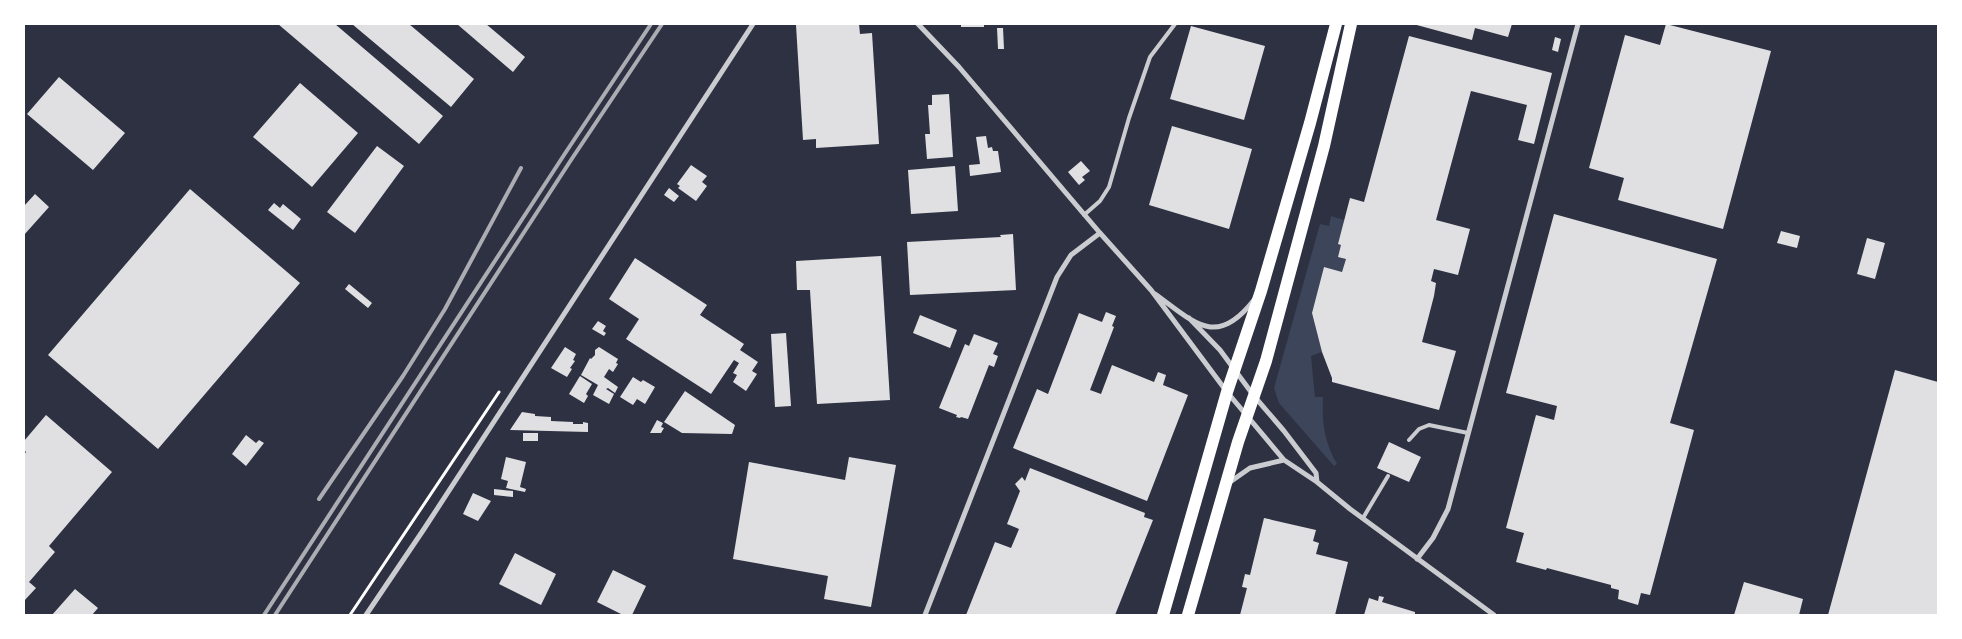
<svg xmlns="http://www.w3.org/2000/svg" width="1962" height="639" font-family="'Space Grotesk',sans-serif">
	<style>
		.green { fill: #3c4559 }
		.building { fill: #e0e0e3 }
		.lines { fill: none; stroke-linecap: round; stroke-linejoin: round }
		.path { stroke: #fff; stroke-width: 3 }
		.service { stroke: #caccd0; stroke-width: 4 }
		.minor { stroke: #caccd0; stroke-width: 5 }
		.primary { stroke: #fff; stroke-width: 12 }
		.rail { stroke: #abadb3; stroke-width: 4 }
	</style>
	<rect width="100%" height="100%" fill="#2d3142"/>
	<!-- green -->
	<path class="green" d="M1331,216L1344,220L1341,245L1346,259L1342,272L1324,267L1312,313L1322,352L1311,356L1315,397H1323C1322,423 1324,441 1337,464L1334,466L1279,403L1274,388L1320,224L1329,226Z"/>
	<!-- building -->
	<path class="building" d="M278,24H335L443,116L419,144Z
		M352,24H409L474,79L451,107Z
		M457,24H486L525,57L513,72Z
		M809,24H859L860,34L872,33L879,144L816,148V139L803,140L796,25Z
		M961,24H984V27H961Z
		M1413,24H1512L1508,37L1475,28L1472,40Z
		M1666,24L1771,51L1723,229L1618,200L1624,178L1589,168L1625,35L1660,45Z
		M1191,26L1265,46L1244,120L1170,99Z
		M997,28H1003L1004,49H998Z
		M1409,36L1552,73L1534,144L1518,140L1527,105L1471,91L1436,220L1470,229L1458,275L1434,269L1431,281L1436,283L1434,296L1422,342L1456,351L1439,410L1332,382V378L1322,352L1312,313L1324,267L1342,272L1346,259L1338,257L1341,245L1338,244L1350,198L1364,202Z
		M1555,37L1561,39L1558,52L1552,50Z
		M59,77L125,133L93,170L27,114Z
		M300,83L358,133L312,187L253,137Z
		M949,94L953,157L927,159L925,134H930L928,105H932V95Z
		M1172,126L1252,149L1229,229L1149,205Z
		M986,136L988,148L992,147L993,151H998L1001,172L970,176L969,165L980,164L976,137Z
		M377,146L404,166L355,233L327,212Z
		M1081,161L1090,171L1082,177L1085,180L1079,185L1068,172Z
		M691,165L707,176L702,182L707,186L696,201L678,188L680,186L677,184Z
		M955,166L958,211L911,214L908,170Z
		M669,188L679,196L674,202L664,195Z
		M190,189L300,283L158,449L48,355Z
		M35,194L49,207L24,235V206Z
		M274,203L280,208L283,204L301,219L293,230L268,210Z
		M1554,214L1717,259L1670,423L1694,430L1650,595L1641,593L1638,605L1618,599L1619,590L1611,588V585L1547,568L1546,570L1516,562L1524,533L1506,528L1536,415L1554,420L1557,406L1506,393Z
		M1781,231L1800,236L1797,248L1777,243Z
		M1013,234L1016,290L910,295L907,242L1001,237L1000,235Z
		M1867,238L1885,243L1875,279L1857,274Z
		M881,256L890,400L817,404L810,290H797L796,261Z
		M635,258L707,305L700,315L744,344L740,350L758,362L752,371L757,374L746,391L733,382L737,375L733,373L739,363L734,360L711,394L626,339L639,319L609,299Z
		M349,284L372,303L368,308L345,289Z
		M1106,312L1116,316L1112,326L1114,327L1090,390L1101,394L1112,365L1154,382L1158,372L1166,375L1163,385L1188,395L1147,501L1013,448L1037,389L1048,394L1079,313L1102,322Z
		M920,315L957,330L950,348L913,333Z
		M598,321L606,326L603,331L606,333L604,336L592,329Z
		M786,333L791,406L775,407L771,334Z
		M974,334L998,343L993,354L998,356L994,367L989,365L968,419L961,417L960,418L956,417L957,415L939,408L965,344L969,346Z
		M565,347L576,354L573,360L575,361L570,368L572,369L567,377L551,368Z
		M599,347L618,359L616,363L618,364L613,372L609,369L604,377L618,387L615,393L608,388L606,389L614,394L609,404L593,395L598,385L581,375L590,358L591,359L595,355V350Z
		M1895,370L1938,382V615H1828Z
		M580,376L592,384L586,394L588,396L584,403L569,394Z
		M633,377L641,382L643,380L655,387L645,404L637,399L633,405L620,397Z
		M685,391L735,425L732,434L682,433L664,422Z
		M522,412L535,414V416L551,417V421L573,422V424H583V422L588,423V432L510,430Z
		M46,415L112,472L49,546L55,552L29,582L36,588L24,601V455L26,452L24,450V441Z
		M657,420L663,423L661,427L664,428L661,433H650Z
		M523,433H538V441H523Z
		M246,435L256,443L259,440L264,443L246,466L232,454Z
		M1389,442L1421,457L1409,482L1377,468Z
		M506,457L526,462L520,487L526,489L525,492L506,488L508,481L501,479Z
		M849,457L896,465L871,607L824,599L828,576L733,559L749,462L845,480Z
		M1030,468L1145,513L1144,517L1153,520L1115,615H966L995,542L1011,548L1019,529L1007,524L1020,491L1015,484L1022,477L1025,481Z
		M494,489L513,491V497L494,495Z
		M473,493L491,501L478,521L463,514Z
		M1264,518L1316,530L1313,541L1319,543L1316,554L1348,562L1335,615H1240L1247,588L1242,587L1245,574L1250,575Z
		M515,553L556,574L541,605L499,584Z
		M613,570L646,586L632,615H623L597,602Z
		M1744,582L1803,599L1799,615H1734Z
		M75,589L98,608L92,615H52Z
		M1379,596L1384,597L1382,602L1415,612V615H1364L1369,598L1378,601Z"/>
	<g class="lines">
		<!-- path -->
		<path class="path" d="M350,615L499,392"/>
		<!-- service -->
		<path class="service" d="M1084,215L1100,201L1109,187L1129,118L1150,57L1175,24
			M1409,440L1419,429L1429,425L1468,433
			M1363,518L1388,476"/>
		<!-- minor -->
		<path class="minor" d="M918,24L959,67L1100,233L1151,290L1227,392L1284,460L1317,482L1350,509L1494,615
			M1155,294C1194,322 1216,349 1254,300
			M1189,318L1220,350L1254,396L1284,431L1316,473L1317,482
			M1230,482L1250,468L1284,460
			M1417,559L1433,538L1448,509L1578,24
			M366,615L424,529L753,24
			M925,615L1057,277L1071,255L1100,233"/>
		<!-- primary -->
		<path class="primary" d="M1163,615L1227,392L1261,291L1310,123L1336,24
			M1188,615L1238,442L1266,361L1324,146L1351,24"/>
		<!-- rail -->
		<path class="rail" d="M319,499L403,376L445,309L521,168
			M264,615L564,155L651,24
			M275,615L571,160L662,24"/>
	</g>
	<!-- border -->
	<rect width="1962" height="639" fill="none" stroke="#ffffff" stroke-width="50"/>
</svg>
